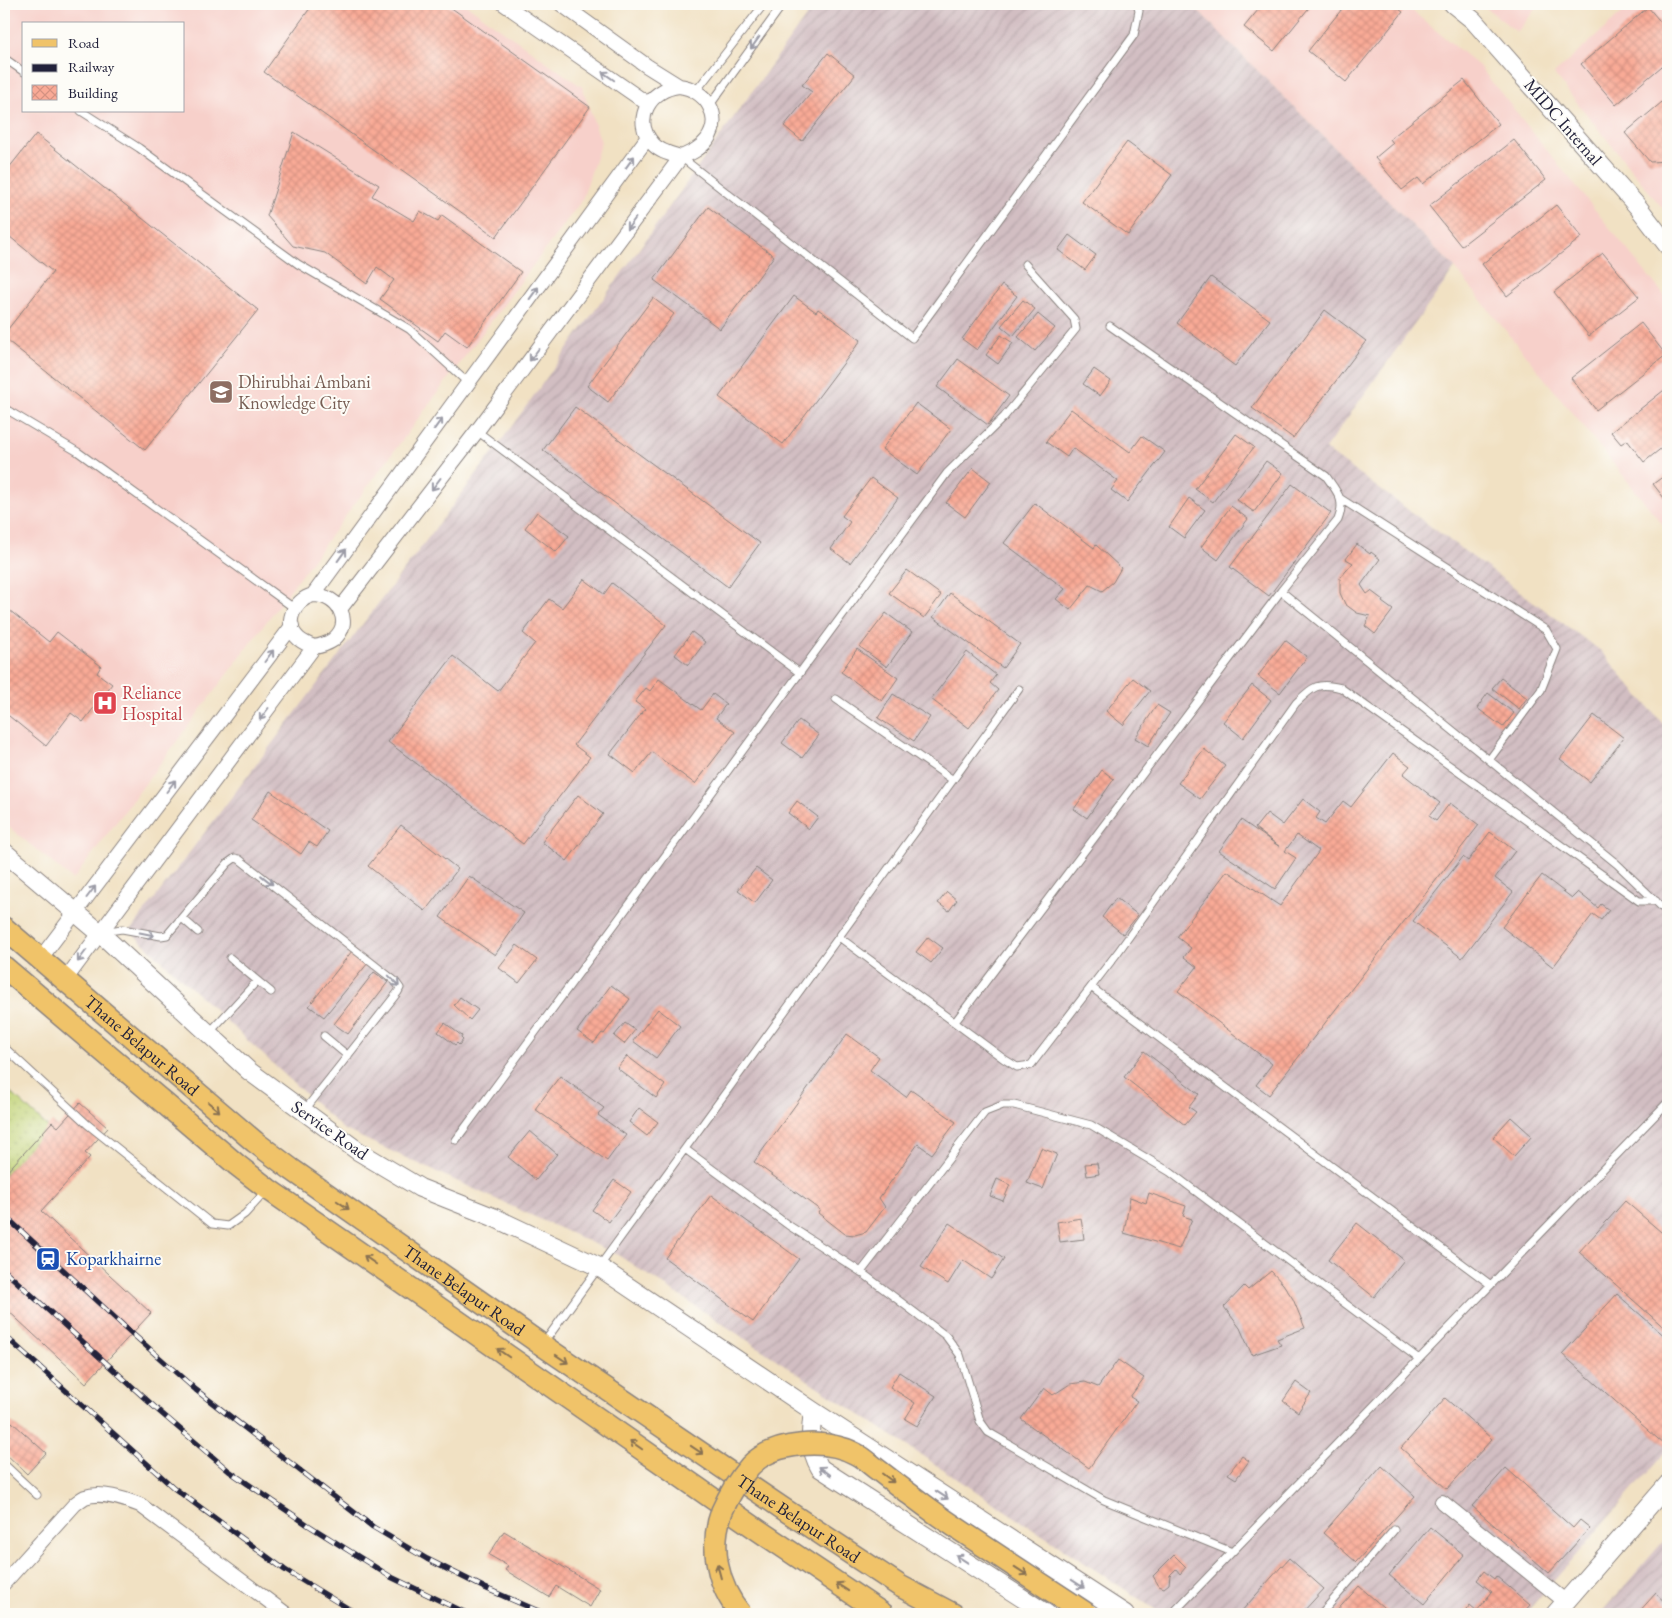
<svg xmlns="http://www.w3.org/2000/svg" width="1672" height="1618" font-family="'EB Garamond',serif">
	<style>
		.built { fill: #f7d0ca; fill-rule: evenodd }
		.industrial { fill: url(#industrial-furrows) }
		.grass { fill: url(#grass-dots); stroke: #717a58 }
		.building { fill: url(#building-cross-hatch) }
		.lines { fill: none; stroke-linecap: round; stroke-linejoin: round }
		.service-casing { stroke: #8a827f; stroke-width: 9 }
		.minor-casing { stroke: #8a827f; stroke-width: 16 }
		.tertiary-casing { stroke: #8a827f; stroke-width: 20 }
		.primary-casing { stroke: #8a827f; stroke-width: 24 }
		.service { stroke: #fff; stroke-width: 7 }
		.minor { stroke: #fff; stroke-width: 14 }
		.tertiary { stroke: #fff; stroke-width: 18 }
		.primary { stroke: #f0c369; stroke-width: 21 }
		.rail-casing { stroke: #22223b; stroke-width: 5.5 }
		.rail { stroke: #fdfcf7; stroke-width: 4; stroke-dasharray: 11; stroke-linecap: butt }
		.primary-bridge-casing { stroke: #8a827f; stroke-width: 24; stroke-linecap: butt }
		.primary-bridge { stroke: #f0c369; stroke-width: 21 }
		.oneway { stroke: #9c9ca7 }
		.oneway2 { stroke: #897252 }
		.labels { text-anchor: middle; stroke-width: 4; stroke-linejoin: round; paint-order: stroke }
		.street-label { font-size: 18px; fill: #22223b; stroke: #fdfcf7 }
		.education-label { font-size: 18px; fill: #785e54; stroke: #fdfcf7; text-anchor: start }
		.health-label { font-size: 18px; fill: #be3a42; stroke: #fdfcf7; text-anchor: start }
		.transit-label { font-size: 18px; fill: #164399; stroke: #fdfcf7; text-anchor: start }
	</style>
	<defs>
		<pattern id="industrial-furrows" width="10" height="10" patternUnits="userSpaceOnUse" patternTransform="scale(1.25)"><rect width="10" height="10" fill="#d2bec2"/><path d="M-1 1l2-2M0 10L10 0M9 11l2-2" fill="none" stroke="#b4a3a8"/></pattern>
		<pattern id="grass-dots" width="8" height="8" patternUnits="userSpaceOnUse" patternTransform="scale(1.25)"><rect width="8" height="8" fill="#c0d275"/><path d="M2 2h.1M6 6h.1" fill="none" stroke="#a5b466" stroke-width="1.8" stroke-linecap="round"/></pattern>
		<pattern id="building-cross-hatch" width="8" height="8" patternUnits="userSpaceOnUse" patternTransform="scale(1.25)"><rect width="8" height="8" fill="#f9aa96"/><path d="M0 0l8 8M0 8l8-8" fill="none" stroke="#d59282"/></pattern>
	</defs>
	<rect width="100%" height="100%" fill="#fdfcf7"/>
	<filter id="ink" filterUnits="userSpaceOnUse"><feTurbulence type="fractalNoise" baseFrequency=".02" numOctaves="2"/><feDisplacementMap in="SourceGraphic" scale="10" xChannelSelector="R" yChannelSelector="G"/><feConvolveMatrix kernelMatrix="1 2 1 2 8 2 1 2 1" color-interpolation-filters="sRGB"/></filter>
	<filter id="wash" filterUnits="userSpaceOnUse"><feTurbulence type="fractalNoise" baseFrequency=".0096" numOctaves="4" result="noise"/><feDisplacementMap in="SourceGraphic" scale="20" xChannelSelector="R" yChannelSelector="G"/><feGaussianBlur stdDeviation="1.12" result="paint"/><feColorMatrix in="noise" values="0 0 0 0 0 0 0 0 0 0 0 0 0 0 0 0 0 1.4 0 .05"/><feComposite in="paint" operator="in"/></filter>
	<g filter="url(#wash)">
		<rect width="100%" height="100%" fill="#f1e1c3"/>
		<!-- built -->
		<path class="built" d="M4,4H465L582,87L601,142L582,200L73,880L4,823ZM24,24H184V111H24Z
			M1191,4H1404L1479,66L1668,300V531L1455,268Z
			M1481,4H1540L1517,32Z
			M1632,4H1668V215L1554,74Z"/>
		<!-- industrial -->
		<path class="industrial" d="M815,4H1191L1455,268L1325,449L1601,651L1668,730V1449L1525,1614H1162L618,1255L343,1129L130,931L494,451Z
			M1668,1536V1614H1600Z"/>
		<!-- grass -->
		<path class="grass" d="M4,1086L48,1127L4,1175Z"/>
		<g id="blocks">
			<!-- building -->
			<path class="building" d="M313,4H446L590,107L496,237L264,72Z
				M1263,4H1312L1274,51L1244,27Z
				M1346,4H1392L1403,12L1346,82L1308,51Z
				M1648,7L1668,31V61L1616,105L1581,64Z
				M828,53L855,75L802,141L784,126L812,92L802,85Z
				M1464,80L1499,124L1423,184L1418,178L1402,190L1375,158L1393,143L1390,139Z
				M1668,97V161L1650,162L1625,133Z
				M294,132L379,185L372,196L414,221L420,211L438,221L442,215L521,272L467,347L445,331L438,341L380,299L394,280L377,267L367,284L325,253L293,246L267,216Z
				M36,134L258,310L145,450L4,338V334L53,272L4,232V174Z
				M1514,140L1546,180L1461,246L1429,206Z
				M1127,142L1172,175L1128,235L1082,202Z
				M1556,205L1582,237L1507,296L1482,264Z
				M708,207L774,256L720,329L654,280Z
				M1069,235L1096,255L1085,270L1058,250Z
				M1603,253L1639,297L1589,336L1554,292Z
				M1211,277L1270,320L1235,366L1177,323Z
				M1002,285L1017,296L977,350L962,339Z
				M794,296L816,312L818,309L861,340L783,444L719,397Z
				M653,298L674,314L608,402L587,386Z
				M1023,300L1035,309L1013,336L1001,326Z
				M1325,310L1366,341L1293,438L1252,408Z
				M1038,314L1055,328L1035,351L1018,337Z
				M1641,323L1666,355L1596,410L1571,378Z
				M1001,335L1013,343L998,364L986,355Z
				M958,359L1009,396L988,425L937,387Z
				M1094,369L1111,381L1100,396L1083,384Z
				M1668,387V443L1644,462L1627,440L1621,444L1611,432Z
				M916,403L951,429L917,475L882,449Z
				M575,407L760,543L728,587L543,450Z
				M1071,409L1130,452L1142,436L1165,452L1127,502L1111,490L1118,481L1073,448L1067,457L1046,442Z
				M1236,434L1254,447L1213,502L1195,489Z
				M1266,461L1283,473L1254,512L1237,500Z
				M973,468L991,482L965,517L946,503Z
				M1668,473V503L1653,484Z
				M871,478L898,498L850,563L831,549L850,522L842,516Z
				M1292,484L1331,513L1269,596L1230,567Z
				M1189,498L1205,510L1184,538L1169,527Z
				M1035,503L1094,548L1096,545L1121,568L1113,582L1102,591L1090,585L1070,610L1056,599L1065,589L1004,543Z
				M1231,506L1248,519L1218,560L1201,547Z
				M537,512L569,536L556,552L525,528Z
				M1357,544L1370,554L1371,552L1380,559L1361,585L1367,594L1371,591L1383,600L1382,602L1393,610L1375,634L1365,626L1370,616L1357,613L1345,604L1340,593V578L1353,563L1346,559Z
				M907,570L941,595L924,618L889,593Z
				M584,579L604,594L612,583L666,625L574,745L590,757L523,844L388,742L453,656L498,691L535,643L523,633L549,599L562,608Z
				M950,593L1020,644L1003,668L933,617Z
				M4,606L49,642L57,632L101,666L97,673L112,684L83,722L71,713L46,746L4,712Z
				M886,613L912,632L887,667L860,647Z
				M692,632L705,642L688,665L675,655Z
				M1285,640L1307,657L1280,693L1258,676Z
				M857,649L898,678L882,701L841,672Z
				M967,652L996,675L990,683L998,690L969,728L931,699Z
				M1133,678L1150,691L1123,725L1106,711Z
				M1501,678L1527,698L1519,709L1492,688Z
				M659,679L701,710L713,694L726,704L716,718L735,732L695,784L652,752L635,773L610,754L645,709L635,702L646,688L650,691Z
				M1252,685L1271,700L1243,738L1223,722Z
				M1488,693L1514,713L1503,727L1477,708Z
				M893,694L930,717L914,741L878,718Z
				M1157,705L1170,713L1148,746L1135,738Z
				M1594,715L1624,738L1590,782L1560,759Z
				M799,720L819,735L802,758L782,743Z
				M1204,749L1225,766L1200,799L1178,783Z
				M1393,753L1410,766L1403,774L1440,803L1429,816L1436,821L1450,803L1479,825L1269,1095L1256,1085L1272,1064L1178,991L1197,967L1184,957L1191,948L1177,937L1227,871L1280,906L1319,851L1297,835L1285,851L1296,858L1275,889L1219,851L1241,820L1280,847L1255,828L1267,813L1283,825L1303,799L1320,812L1316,818L1325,824L1343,801L1351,807Z
				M1102,770L1114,779L1087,818L1074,809Z
				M270,791L328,831L317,847L309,842L301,854L251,820Z
				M578,795L603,814L567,861L542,842Z
				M797,801L818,817L809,829L788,813Z
				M401,825L458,869L425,911L368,866Z
				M1490,832L1515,851L1495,878L1513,892L1462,958L1413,921L1463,857L1468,861Z
				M756,868L772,880L755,903L738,890Z
				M1542,875L1572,898L1578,892L1598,908L1601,904L1609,910L1601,920L1593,914L1553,967L1502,927Z
				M469,876L524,913L495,955L440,917Z
				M947,892L957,900L949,911L938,903Z
				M1116,898L1138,915L1123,934L1102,917Z
				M928,937L943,948L931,963L916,952Z
				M517,945L537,960L519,983L499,968Z
				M352,951L368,963L324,1017L309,1006Z
				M374,972L388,982L348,1034L334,1024Z
				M611,985L630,999L604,1034L602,1033L594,1043L577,1031Z
				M460,997L478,1010L470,1020L454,1005Z
				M658,1009L680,1026L656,1058L633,1041Z
				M445,1023L462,1036L461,1038L463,1040L459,1045L457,1043L455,1045L438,1032Z
				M625,1023L635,1030L624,1044L614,1036Z
				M847,1034L879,1057L870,1070L906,1097L911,1090L956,1122L932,1154L918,1144L879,1198L885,1207L866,1232L855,1235L845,1234L818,1213L820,1210L754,1162Z
				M1144,1051L1199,1094L1189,1107L1196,1112L1185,1125L1124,1077Z
				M627,1056L665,1085L656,1098L617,1068Z
				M560,1076L604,1108L598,1115L626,1135L607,1161L535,1109Z
				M80,1103L108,1128L85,1153L90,1157L41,1211L151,1313L86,1383L4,1307V1175L52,1122L58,1127Z
				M639,1108L658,1122L647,1136L629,1122Z
				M1511,1117L1532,1136L1514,1156L1493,1137Z
				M530,1131L557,1154L536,1180L508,1157Z
				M1041,1148L1057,1154L1043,1189L1027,1183Z
				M1097,1163L1099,1174L1087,1176L1085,1164Z
				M997,1179L1010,1185L1003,1201L990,1196Z
				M614,1180L631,1192L609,1222L592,1210Z
				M1149,1193L1186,1206L1183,1216L1192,1219L1179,1249L1124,1233L1130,1197L1146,1203Z
				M711,1195L799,1259L753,1322L665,1258Z
				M1625,1201L1668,1238V1331L1579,1252Z
				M1081,1218L1084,1239L1060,1242L1057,1222Z
				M949,1223L1004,1259L991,1279L963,1260L948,1284L921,1267Z
				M1357,1223L1404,1260L1374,1297L1328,1260Z
				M1271,1271L1283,1284L1293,1299L1305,1328L1277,1339L1281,1345L1252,1355L1240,1328L1224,1307L1244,1286L1248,1290Z
				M1617,1294L1668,1339V1443L1666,1446L1562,1354Z
				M1118,1360L1144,1378L1130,1397L1137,1401L1089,1468L1021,1419L1044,1388L1053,1395L1070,1384L1085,1382L1098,1387Z
				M899,1372L936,1396L917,1426L905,1419L915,1403L890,1387Z
				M1296,1382L1311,1393L1298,1412L1283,1401Z
				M1445,1398L1492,1439L1447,1489L1401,1448Z
				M12,1422L46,1453L27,1474L4,1452V1431Z
				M1242,1456L1249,1461L1236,1479L1228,1474Z
				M1382,1466L1415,1496L1356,1562L1323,1533Z
				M1506,1468L1573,1528L1580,1520L1590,1528L1549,1573L1472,1506Z
				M1430,1527L1464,1555L1424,1604L1389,1575Z
				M504,1531L600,1589L590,1607L556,1586L549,1597L505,1570L508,1566L489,1555Z
				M1174,1555L1186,1567L1180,1574L1176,1569L1170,1575L1169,1584L1164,1588L1159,1586L1153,1576Z
				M1289,1558L1324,1589L1301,1614H1239Z
				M1484,1571L1494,1579L1496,1576L1530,1605L1522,1614H1463L1470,1605L1477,1611L1492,1592L1477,1580Z
				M1359,1586L1391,1614H1334Z
				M1656,1593L1668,1604V1614H1637Z"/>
		</g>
	</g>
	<g filter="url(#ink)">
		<use href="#blocks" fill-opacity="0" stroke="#8a827f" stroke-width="1"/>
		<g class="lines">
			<defs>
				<path id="service" d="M4,58L24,72
					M696,91L764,4
					M710,105L783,4
					M81,111L139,148L298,264L409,329L468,383
					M681,157L912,338L1134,35L1139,11L1137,4
					M4,408L78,452L294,608
					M477,431L800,673
					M1341,499L1546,630L1557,649L1541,690L1489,760
					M1281,591L1617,864L1668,913
					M836,699L953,780
					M182,918L198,932
					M102,932L122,929L161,936L167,935L228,863L235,858L239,859L395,981L400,988L398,992L304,1111
					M839,937L1004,1059L1017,1067L1031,1065L1118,952L1296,703C1313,686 1318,682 1341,688L1639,901H1656
					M230,958L271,992
					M1091,987L1491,1285
					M955,1022L1281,591L1338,520C1346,500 1337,492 1326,476L1110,326
					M209,1033L257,981
					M324,1036L348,1056
					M4,1047L87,1124L212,1224L228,1226L245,1214L266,1191
					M456,1140L947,473L1004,417L1076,329L1074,319L1025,264
					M685,1149L788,1225L861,1272L946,1336L960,1355L980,1421L988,1432L1104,1500L1232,1552
					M861,1272L985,1112L1003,1105H1014L1091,1125L1170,1172L1419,1359
					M543,1344L1019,689
					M4,1464L37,1495
					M1172,1614L1668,1102
					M1321,1614L1394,1530"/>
				<path id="minor" d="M504,4L648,104
					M561,4L647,66L679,86
					M679,86C705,89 724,116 707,140C700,149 691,153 681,157C671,154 660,152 653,144C631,120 650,89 679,86Z
					M313,595L648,137
					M313,595C339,595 354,623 333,640C327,644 320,646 314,647C309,645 304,643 299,639C282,624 294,600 313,595Z
					M340,609L477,431L681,157
					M40,959L292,626
					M65,980L314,647
					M1442,1502L1566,1602
					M4,1583L75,1504C78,1502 81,1499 85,1497C101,1491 124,1499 140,1505L286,1614"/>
				<path id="tertiary" d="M1453,4L1473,20L1638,207L1668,246
					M4,852L100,933L249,1071L358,1151L420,1188L493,1217L599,1267L813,1411L1125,1614
					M813,1411C810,1434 809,1448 820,1468L1047,1614
					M1555,1614L1668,1484"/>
				<g id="primary">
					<path id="s1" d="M4,928L255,1142L291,1169L542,1345L782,1508L900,1586L953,1614"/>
					<path d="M4,967L237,1165L268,1189L758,1530L883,1614"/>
				</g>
			</defs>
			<!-- service casing -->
			<use href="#service" class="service-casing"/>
			<!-- minor casing -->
			<use href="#minor" class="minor-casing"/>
			<!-- tertiary casing -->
			<use href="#tertiary" class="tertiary-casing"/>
			<!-- primary casing -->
			<use href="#primary" class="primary-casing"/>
			<!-- service -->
			<use href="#service" class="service"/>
			<!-- minor -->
			<use href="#minor" class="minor"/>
			<!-- tertiary -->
			<use href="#tertiary" class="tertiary"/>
			<!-- primary -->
			<use href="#primary" class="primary"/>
			<defs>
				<path id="rail" d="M4,1215L127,1329L196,1390L373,1527L427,1559L485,1588L545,1614
					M4,1270L160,1412L229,1471L308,1525L391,1577L468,1614
					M4,1335L174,1488L285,1570L357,1614"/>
			</defs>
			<!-- rail casing -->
			<use href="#rail" class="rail-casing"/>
			<!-- rail -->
			<use href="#rail" class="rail"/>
			<defs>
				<path id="primary-bridge" d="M741,1614C717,1586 709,1546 722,1511C729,1495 738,1480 750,1466C774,1441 827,1438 856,1454C864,1458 871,1465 878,1470C900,1487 922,1504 945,1520C992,1552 1040,1583 1087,1614"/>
			</defs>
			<!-- primary-bridge casing -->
			<use href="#primary-bridge" class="primary-bridge-casing"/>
			<!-- primary-bridge -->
			<use href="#primary-bridge" class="primary-bridge"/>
		</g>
		<!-- one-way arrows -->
		<defs><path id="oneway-shaft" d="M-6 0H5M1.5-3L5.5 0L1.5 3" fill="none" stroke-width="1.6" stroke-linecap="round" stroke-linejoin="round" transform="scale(1.25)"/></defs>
		<g class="oneway">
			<use href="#oneway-shaft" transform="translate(755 43) rotate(126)"/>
			<use href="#oneway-shaft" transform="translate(608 76) rotate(-145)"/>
			<use href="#oneway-shaft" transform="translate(630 162) rotate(-54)"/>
			<use href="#oneway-shaft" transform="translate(631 224) rotate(127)"/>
			<use href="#oneway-shaft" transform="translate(534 293) rotate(-54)"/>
			<use href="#oneway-shaft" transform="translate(534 355) rotate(127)"/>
			<use href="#oneway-shaft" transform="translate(438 424) rotate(-54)"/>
			<use href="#oneway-shaft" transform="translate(436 484) rotate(127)"/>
			<use href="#oneway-shaft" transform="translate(342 555) rotate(-54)"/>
			<use href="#oneway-shaft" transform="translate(269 656) rotate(-53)"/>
			<use href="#oneway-shaft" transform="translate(264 714) rotate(127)"/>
			<use href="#oneway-shaft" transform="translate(171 786) rotate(-53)"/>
			<use href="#oneway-shaft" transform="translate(267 880) rotate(38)"/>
			<use href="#oneway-shaft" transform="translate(91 892) rotate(-53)"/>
			<use href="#oneway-shaft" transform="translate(147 934) rotate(11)"/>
			<use href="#oneway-shaft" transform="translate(82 956) rotate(127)"/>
			<use href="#oneway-shaft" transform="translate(394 981) rotate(46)"/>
			<use href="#oneway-shaft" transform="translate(825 1471) rotate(-144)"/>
			<use href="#oneway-shaft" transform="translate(942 1495) rotate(33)"/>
			<use href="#oneway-shaft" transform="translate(962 1559) rotate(-147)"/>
			<use href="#oneway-shaft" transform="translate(1078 1584) rotate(33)"/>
		</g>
		<g class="oneway2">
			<use href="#oneway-shaft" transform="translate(214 1107) rotate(40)"/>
			<use href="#oneway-shaft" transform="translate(343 1205) rotate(35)"/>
			<use href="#oneway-shaft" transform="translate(370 1260) rotate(-145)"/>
			<use href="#oneway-shaft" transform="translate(503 1353) rotate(-145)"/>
			<use href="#oneway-shaft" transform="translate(562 1359) rotate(34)"/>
			<use href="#oneway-shaft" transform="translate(636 1445) rotate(-145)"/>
			<use href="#oneway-shaft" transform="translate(697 1450) rotate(34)"/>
			<use href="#oneway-shaft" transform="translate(888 1478) rotate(37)"/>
			<use href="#oneway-shaft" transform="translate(719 1571) rotate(-105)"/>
			<use href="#oneway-shaft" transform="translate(1021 1571) rotate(33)"/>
			<use href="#oneway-shaft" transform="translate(842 1587) rotate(-146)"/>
		</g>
	</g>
	<!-- icons -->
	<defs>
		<symbol id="university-square" viewBox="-11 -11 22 22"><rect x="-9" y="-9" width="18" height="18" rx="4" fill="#8d6e63" stroke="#fdfcf7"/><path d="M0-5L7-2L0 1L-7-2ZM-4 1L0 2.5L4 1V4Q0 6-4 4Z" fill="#fff"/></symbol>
		<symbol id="hospital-square" viewBox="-11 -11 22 22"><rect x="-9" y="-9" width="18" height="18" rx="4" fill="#e0444e" stroke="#fdfcf7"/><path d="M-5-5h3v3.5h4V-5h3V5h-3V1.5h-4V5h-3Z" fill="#fff"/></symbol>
		<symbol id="station-square" viewBox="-11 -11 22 22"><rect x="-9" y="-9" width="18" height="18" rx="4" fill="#1a4fb4" stroke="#fdfcf7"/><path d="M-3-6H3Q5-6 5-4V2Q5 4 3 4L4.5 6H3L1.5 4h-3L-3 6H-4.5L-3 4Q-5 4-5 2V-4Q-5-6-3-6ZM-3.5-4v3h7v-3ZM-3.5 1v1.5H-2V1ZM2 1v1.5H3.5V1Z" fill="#fff"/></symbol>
	</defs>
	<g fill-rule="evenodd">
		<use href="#university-square" x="207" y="378" width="28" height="28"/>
		<use href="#hospital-square" x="91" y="689" width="28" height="28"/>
		<use href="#station-square" x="34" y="1245" width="28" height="28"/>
	</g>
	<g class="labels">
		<!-- street labels -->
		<g class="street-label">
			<text transform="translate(1563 122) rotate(49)" y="6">MIDC Internal</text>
			<text dy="6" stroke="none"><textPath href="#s1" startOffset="181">Thane Belapur Road</textPath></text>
			<text transform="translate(330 1130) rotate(35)" y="6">Service Road</text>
			<text dy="6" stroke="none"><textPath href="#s1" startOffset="586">Thane Belapur Road</textPath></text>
			<text dy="6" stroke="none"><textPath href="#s1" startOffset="991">Thane Belapur Road</textPath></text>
		</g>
		<!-- education labels -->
		<g class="education-label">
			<text x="238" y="388">Dhirubhai Ambani<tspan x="238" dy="21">Knowledge City</tspan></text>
		</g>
		<!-- health labels -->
		<g class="health-label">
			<text x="122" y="699">Reliance<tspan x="122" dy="21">Hospital</tspan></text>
		</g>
		<!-- transit labels -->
		<g class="transit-label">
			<text x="66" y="1265">Koparkhairne</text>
		</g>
	</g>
	<!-- margin -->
	<rect width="1672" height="1618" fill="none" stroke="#fdfcf7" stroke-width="20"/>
	<!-- legend -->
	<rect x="22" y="22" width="162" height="90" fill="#fdfcf7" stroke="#a5a5ac"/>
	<rect x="32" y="39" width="25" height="8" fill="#f0c369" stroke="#a5a5ac"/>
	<text x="68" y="48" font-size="15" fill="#22223b">Road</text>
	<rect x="32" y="64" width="25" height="8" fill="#22223b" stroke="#a5a5ac"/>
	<text x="68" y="72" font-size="15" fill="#22223b">Railway</text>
	<rect x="32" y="85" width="25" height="15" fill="url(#building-cross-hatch)" stroke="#a5a5ac"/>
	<text x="68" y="98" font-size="15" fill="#22223b">Building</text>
</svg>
